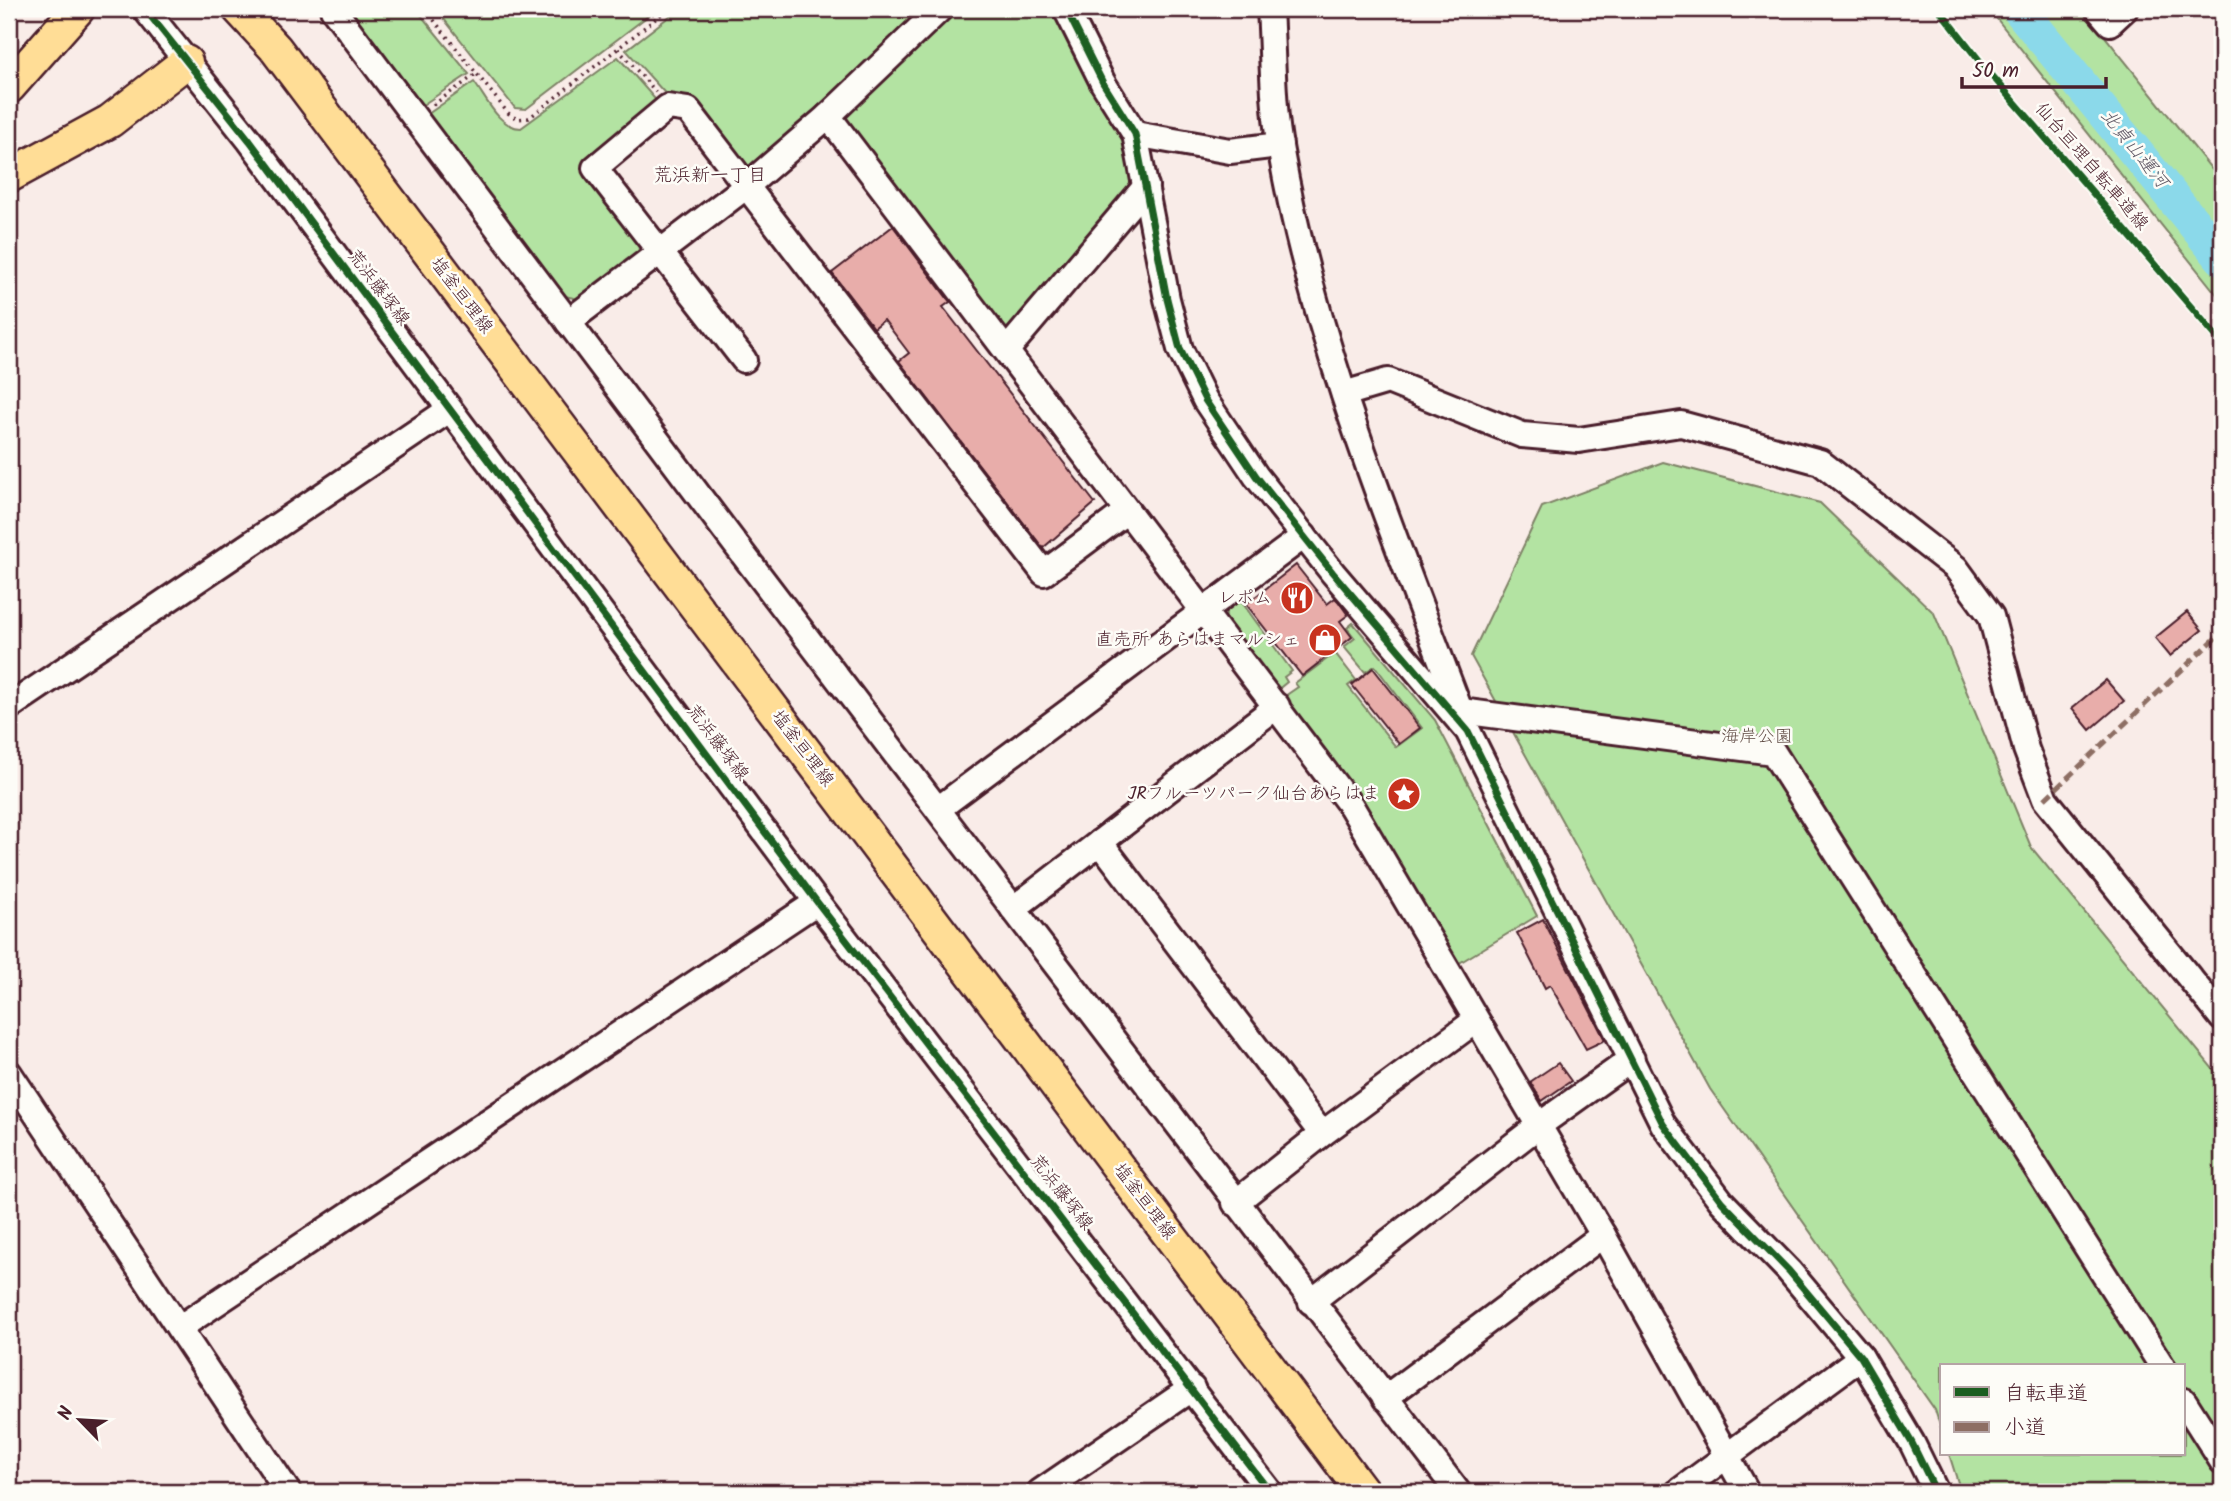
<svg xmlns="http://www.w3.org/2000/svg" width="2231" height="1501" font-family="Kalam,'Klee One',sans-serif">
  <rect width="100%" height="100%" fill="#f9ece8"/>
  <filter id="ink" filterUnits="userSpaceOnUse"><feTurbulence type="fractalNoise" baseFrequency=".0143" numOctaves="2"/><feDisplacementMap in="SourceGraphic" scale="14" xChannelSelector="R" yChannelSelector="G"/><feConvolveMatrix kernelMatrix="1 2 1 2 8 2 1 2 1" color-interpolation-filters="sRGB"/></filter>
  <g filter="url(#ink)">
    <g fill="#b3e3a2" stroke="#7e8166" stroke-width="2">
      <polygon points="348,9 416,9 469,74 421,106"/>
      <polygon points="436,9 657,9 526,109 515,108"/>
      <polygon points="679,9 931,9 754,167 740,166 671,100 626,50"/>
      <polygon points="953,9 1057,9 1122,128 1134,176 1112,213 1012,336 997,336 840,113"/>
      <polygon points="1989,9 2083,9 2222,182 2222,301"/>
      <path d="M618,57L662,107L584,167L640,240L638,254L578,299L565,296L428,114L474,82C486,98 499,128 521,128Z"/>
      <polygon points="1663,462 1820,503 1934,613 2031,847 2222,1080 2222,1492 1961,1492 1949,1454 2184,1454 2184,1366 1942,1366 1942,1432 1935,1410 1710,1089 1471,656 1542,507"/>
      <polygon points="1238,597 1292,671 1284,677 1287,682 1276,691 1227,626 1225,607"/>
      <polygon points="1353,623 1435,720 1537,916 1456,965 1282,698 1298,687 1295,683 1335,653 1356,680 1348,686 1396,747 1422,728 1375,666 1365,672 1344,647 1355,638 1347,628"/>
    </g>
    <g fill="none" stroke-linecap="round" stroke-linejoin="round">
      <polyline stroke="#8bd9ea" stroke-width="35" points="2019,9 2222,258"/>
    </g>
    <g fill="#e8adaa" stroke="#4a1f2b" stroke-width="2">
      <polygon points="893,226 950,302 943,307 1095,503 1043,548 899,361 909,353 884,320 874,328 832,273"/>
      <polygon points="1296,565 1327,604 1335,598 1338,601 1348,615 1340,621 1352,637 1302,676 1246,604"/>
      <polygon points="2187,612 2202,630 2170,656 2155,638"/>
      <polygon points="1373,668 1420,728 1399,744 1352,685"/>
      <polygon points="2106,680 2124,701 2090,730 2072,708"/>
      <polygon points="1543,919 1605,1040 1586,1049 1550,985 1545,988 1517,933"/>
      <polygon points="1558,1063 1571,1081 1542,1101 1530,1082"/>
    </g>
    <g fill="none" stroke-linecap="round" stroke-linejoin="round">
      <defs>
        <g id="minor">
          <polyline points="145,9 250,141 817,902 1270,1492"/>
          <polyline points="333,9 736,545 1458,1492"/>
          <polyline points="1066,9 1103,83 1135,134 1167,299 1180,349 1205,400 1256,476 1333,573 1468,731 1663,1124 1722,1202 1789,1271 1861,1357 1912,1443 1936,1492"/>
          <path d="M1270,9C1273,56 1272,106 1281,152C1315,346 1392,530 1461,713"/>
          <polyline points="2098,9 2110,23 2125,9"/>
          <polyline points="828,116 1351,806 1603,1235 1747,1492"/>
          <polyline points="1135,134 1230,151 1280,145"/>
          <polyline points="568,322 748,185 828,116 940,9"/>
          <polyline points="1007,350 1146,186"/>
          <polyline points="744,360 595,168 668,107 688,110 1044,573 1127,511"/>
          <polyline points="1344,394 1388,381 1522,435 1579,440 1681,424 1820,462 1956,568 1991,616 2026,749 2045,799 2222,1018"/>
          <polyline points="9,707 449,410"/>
          <polyline points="1461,711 1773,752 2162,1366"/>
          <polyline points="938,809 1304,536"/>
          <polyline points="1100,842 1322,1134"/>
          <polyline points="1013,909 1277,706"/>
          <polyline points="9,1073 288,1492"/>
          <polyline points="1235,1203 1322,1134 1475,1021"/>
          <polyline points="1311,1302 1538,1126 1632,1059"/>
          <polyline points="179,1328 817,902"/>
          <polyline points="1385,1398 1603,1235"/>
          <polyline points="2184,1401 2222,1461"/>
          <polyline points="1040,1492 1192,1388"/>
          <polyline points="1678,1492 1861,1357"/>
        </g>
        <g id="major">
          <polyline points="239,9 275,48 1363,1492"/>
          <polyline points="9,87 78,9"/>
          <polyline points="9,176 110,121 186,62"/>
        </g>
      </defs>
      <use href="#minor" stroke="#4a1f2b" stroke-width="30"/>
      <use href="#major" stroke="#4a1f2b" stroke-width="37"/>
      <g stroke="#4a1f2b" stroke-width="3.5" stroke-dasharray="2 5" stroke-linecap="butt">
        <polyline points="425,9 508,113 517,119 529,118 668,9"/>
        <polyline points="595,9 597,9"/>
        <polyline points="618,49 656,92"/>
        <polyline points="433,105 478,73"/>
      </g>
      <use href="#minor" stroke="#fdfcf7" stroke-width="24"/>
      <use href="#major" stroke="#ffdd96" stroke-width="32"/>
      <polyline stroke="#8d6e63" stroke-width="5" stroke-dasharray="10 5" stroke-linecap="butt" points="2045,799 2222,632"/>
      <defs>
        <g id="cycleway">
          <polyline points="145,9 250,141 817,902 1270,1492"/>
          <polyline points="1066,9 1103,83 1135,134 1167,299 1180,349 1205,400 1256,476 1333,573 1468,731 1663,1124 1722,1202 1789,1271 1861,1357 1912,1443 1936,1492"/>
          <polyline points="1939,9 1982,64 2222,343"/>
        </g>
      </defs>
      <use href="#cycleway" stroke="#fdfcf7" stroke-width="11"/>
      <use href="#cycleway" stroke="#1b5e20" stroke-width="7"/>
    </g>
  </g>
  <defs>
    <symbol id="restaurant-disc" viewBox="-11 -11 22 22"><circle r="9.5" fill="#c8321e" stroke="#fdfcf7"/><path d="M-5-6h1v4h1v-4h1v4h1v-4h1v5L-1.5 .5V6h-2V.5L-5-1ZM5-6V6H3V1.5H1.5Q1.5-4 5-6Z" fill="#fff"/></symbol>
    <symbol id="shop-disc" viewBox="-11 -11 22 22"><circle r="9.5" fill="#c8321e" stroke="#fdfcf7"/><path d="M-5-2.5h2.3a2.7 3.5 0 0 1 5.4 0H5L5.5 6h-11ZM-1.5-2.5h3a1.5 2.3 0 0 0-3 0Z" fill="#fff"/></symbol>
    <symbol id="sight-disc" viewBox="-11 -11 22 22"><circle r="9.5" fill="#c8321e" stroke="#fdfcf7"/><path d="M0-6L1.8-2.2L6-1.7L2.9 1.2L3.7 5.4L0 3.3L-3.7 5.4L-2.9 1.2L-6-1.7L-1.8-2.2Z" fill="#fff"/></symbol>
  </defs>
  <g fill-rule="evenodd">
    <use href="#restaurant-disc" x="1278" y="579" width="38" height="38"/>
    <use href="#shop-disc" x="1306" y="621" width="38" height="38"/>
    <use href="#sight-disc" x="1385" y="775" width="38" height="38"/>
  </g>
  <g text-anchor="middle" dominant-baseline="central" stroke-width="5" stroke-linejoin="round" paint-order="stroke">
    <g font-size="18" fill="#4a1f2b" stroke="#fdfcf7">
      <text transform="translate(2091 167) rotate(49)">仙台亘理自転車道線</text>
      <text transform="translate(378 288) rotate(53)">荒浜藤塚線</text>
      <text transform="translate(461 296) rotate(53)">塩釜亘理線</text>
      <text transform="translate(717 743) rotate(53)">荒浜藤塚線</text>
      <text transform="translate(802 749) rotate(53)">塩釜亘理線</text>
      <text transform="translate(1061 1193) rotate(52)">荒浜藤塚線</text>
      <text transform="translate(1144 1202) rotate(53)">塩釜亘理線</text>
    </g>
    <g font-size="18" fill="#4a1f2b" stroke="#fdfcf7" text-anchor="end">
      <text x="1272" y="598">レポム</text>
      <text x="1300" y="640">直売所 あらはまマルシェ</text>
      <text x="1380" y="794">JRフルーツパーク仙台あらはま</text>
    </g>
    <g font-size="18" fill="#645049" stroke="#fdfcf7">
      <text x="1757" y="737">海岸公園</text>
    </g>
    <g font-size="19" font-style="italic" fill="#5e5764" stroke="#fdfcf7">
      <text transform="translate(2134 149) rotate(51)">北貞山運河</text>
    </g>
    <g font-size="19" fill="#4a1f2b" stroke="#fdfcf7">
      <text x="710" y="176">荒浜新一丁目</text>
    </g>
  </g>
  <rect width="2231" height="1501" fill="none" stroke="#fdfcf7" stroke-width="35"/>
  <rect x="18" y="18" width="2196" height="1466" fill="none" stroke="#4a1f2b" stroke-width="2.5" filter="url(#ink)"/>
  <rect x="1940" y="1364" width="245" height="91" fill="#fdfcf7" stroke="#b5a4a5" stroke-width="2"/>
  <rect x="1954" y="1387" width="35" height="10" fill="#1b5e20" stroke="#b5a4a5" stroke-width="2"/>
  <text x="2004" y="1400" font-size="21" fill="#4a1f2b">自転車道</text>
  <rect x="1954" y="1422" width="35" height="10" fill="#8d6e63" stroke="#b5a4a5" stroke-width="2"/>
  <text x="2004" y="1434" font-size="21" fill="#4a1f2b">小道</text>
  <g transform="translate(80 1420) rotate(295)" stroke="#fdfcf7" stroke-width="5" paint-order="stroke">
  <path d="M0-5L12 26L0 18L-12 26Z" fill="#4a1f2b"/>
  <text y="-10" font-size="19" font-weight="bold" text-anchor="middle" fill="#4a1f2b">N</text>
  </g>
  <path d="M1962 77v10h144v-10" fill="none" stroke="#4a1f2b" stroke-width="3.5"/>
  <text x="1972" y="77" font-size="21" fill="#4a1f2b" stroke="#fdfcf7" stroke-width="5" paint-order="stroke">50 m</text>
</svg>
